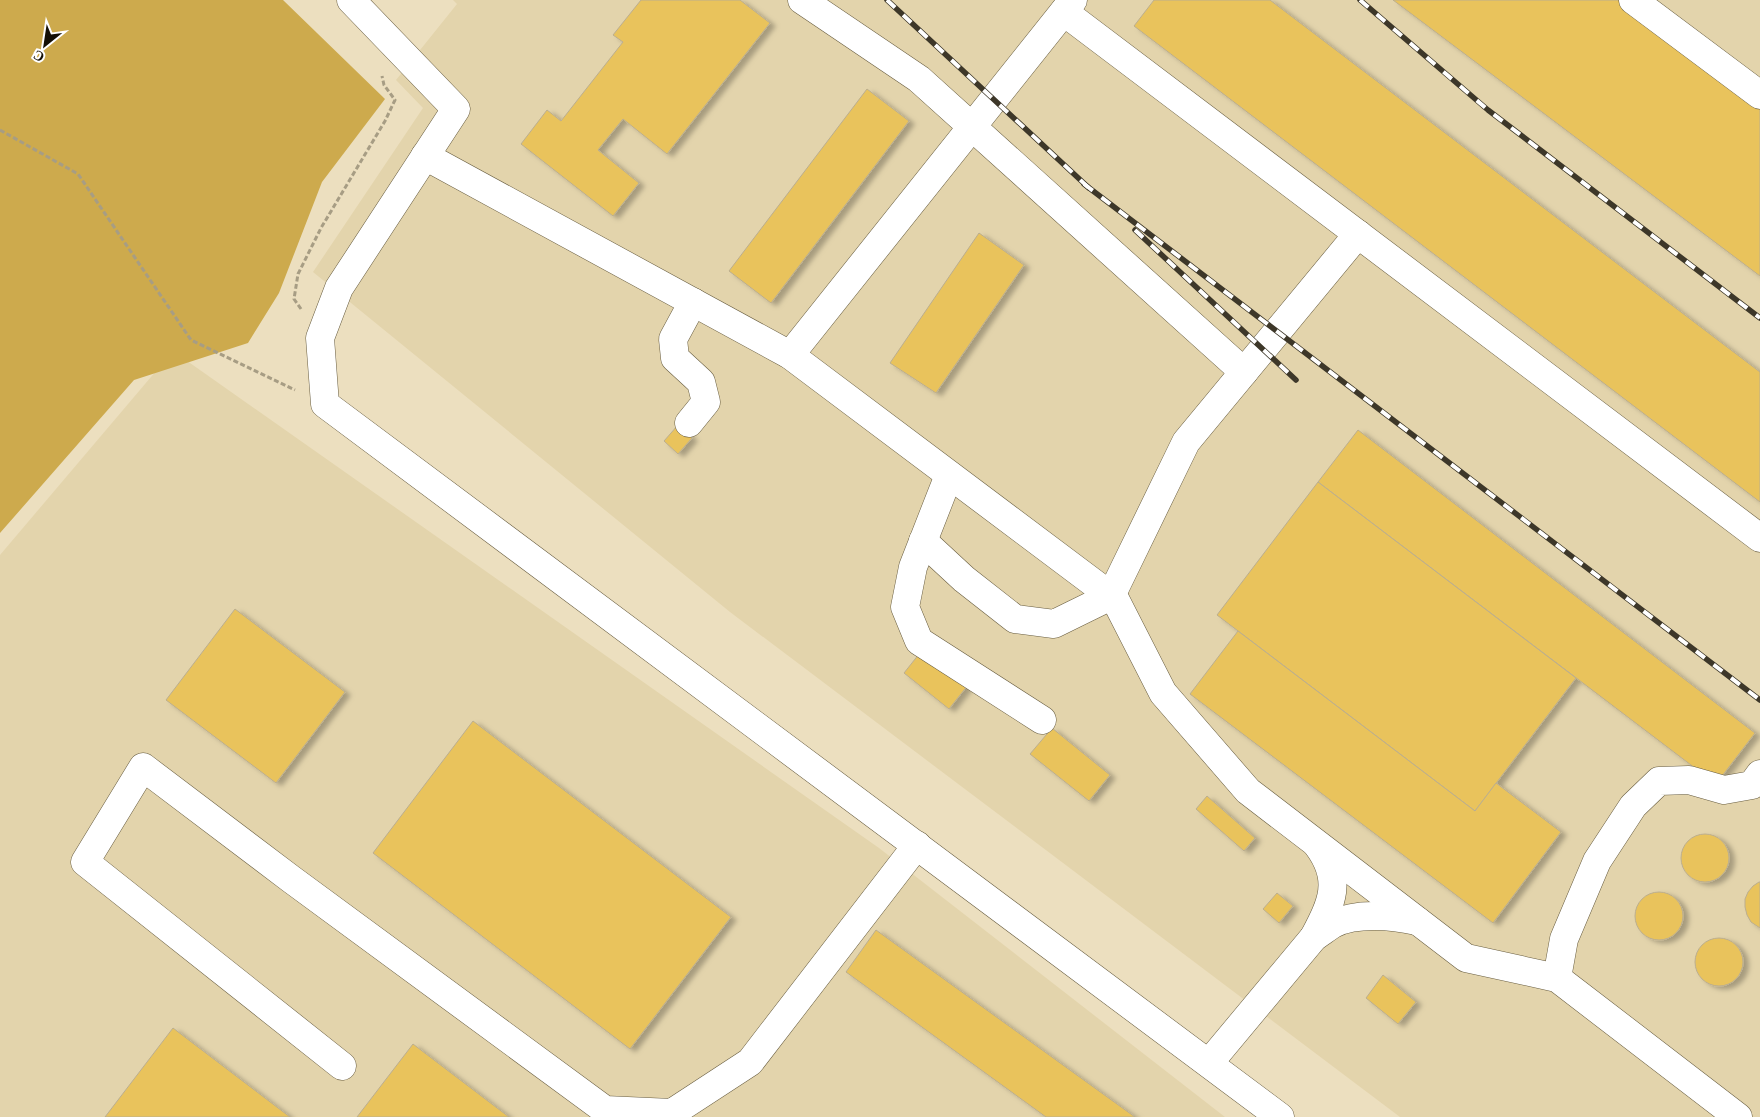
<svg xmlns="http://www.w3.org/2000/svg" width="1760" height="1117" font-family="'Crimson Pro',serif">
  <defs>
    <filter id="shadow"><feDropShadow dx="5.5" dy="3" stdDeviation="2.5" flood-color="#0004"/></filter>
  </defs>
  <rect width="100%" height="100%" fill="#ecdfbf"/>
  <g fill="#e3d4ac">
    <polygon points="453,0 1760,0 1760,1117 1400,1117 730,612 313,272 423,108 396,80 457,4"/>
    <polygon points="173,351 879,848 1225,1117 0,1117 0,555"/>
  </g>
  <polygon fill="#cdaa4d" points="0,0 283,0 385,99 322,182 279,293 248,343 134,380 0,533"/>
  <g fill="#e9c35b" stroke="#bbae90" filter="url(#shadow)">
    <polygon points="641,0 740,0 770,23 667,154 623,119 598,150 639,183 613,216 521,144 547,110 561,121 623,42 613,35"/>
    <polygon points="1154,0 1270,0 1760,372 1760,502 1134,26"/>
    <polygon points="1393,0 1625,0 1760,102 1760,276"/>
    <polygon points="867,89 909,121 771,303 729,271"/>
    <polygon points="979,233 1024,265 936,393 890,363"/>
    <polygon points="678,425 692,438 678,454 664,441"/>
    <polygon points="1358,430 1755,733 1716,784 1318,482"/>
    <polygon points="1318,482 1576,678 1475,811 1217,615"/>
    <polygon points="235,609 345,692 276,783 166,700"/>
    <polygon points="1238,631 1475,811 1496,783 1561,832 1493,923 1190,694"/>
    <polygon points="923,649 968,685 949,709 904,673"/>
    <polygon points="473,721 731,917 630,1049 373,853"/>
    <polygon points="1052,728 1110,775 1089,801 1030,754"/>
    <polygon points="1207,796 1255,838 1244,851 1196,809"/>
    <circle cx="1705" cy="858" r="24"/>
    <polygon points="1759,882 1760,882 1760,928 1751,922 1747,915 1745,907 1745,899 1748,892 1753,886"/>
    <circle cx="1659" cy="916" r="24"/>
    <polygon points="1277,893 1293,906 1279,923 1263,909"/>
    <polygon points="876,930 1135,1117 1046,1117 846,972"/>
    <circle cx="1719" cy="962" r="24"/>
    <polygon points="1383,975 1416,1002 1398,1024 1366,998"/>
    <polygon points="173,1028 290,1117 105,1117"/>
    <polygon points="413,1044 509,1117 357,1117"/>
  </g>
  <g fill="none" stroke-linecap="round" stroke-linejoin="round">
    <defs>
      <g id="minor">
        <polyline points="351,0 456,109 339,288 320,338 325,404 1280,1117"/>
        <polyline points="802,0 919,79 1244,372"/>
        <polyline points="1633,0 1760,95"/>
        <polyline points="1064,12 1760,538"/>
        <polyline points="425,156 790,355 1115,599 1163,693 1248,791 1466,958 1557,978 1738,1117"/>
        <polyline points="790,355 1073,0"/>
        <polyline points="689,423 706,402 701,382 675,358 673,339 693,302"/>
        <polyline points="949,475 913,567 905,607 919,641 1042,720"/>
        <polyline points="923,541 964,579 1015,619 1054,624 1111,596 1186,442 1358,234"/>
        <path d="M1314,937C1332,903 1343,880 1318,846"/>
        <polyline points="1557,978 1564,939 1597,861 1633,806 1659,781 1689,780 1724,790 1752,785 1760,774"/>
        <path d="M1209,1063L1314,937C1320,933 1327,928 1333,924C1357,912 1393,916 1417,921"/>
        <polyline points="342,1066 85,862 143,767 291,879 605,1110 672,1113 750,1062 917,845"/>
      </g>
    </defs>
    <use href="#minor" stroke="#685d40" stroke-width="29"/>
    <g stroke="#a79d84" stroke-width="3" stroke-dasharray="5 2.5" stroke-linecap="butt">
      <polyline points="0,130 78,174 191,340 295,390"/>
      <polyline points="301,309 294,299 298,274 321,228 385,121 395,100 384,85 382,76"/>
    </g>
    <use href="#minor" stroke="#fff" stroke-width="28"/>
    <defs>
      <g id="rail">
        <polyline points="887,0 1089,188"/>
        <polyline points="1360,0 1488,110 1760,318"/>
        <polyline points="1084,184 1760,700"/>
        <polyline points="1135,230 1296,380"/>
      </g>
    </defs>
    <use href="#rail" stroke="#3d3729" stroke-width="5.5"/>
    <use href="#rail" stroke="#fff" stroke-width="4" stroke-dasharray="11" stroke-linecap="butt"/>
  </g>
  <g transform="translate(45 45) rotate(210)" stroke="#ffffff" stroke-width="4" paint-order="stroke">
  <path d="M0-4L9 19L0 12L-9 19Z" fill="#140f05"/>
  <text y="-8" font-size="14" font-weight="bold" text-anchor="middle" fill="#140f05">С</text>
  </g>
</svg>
